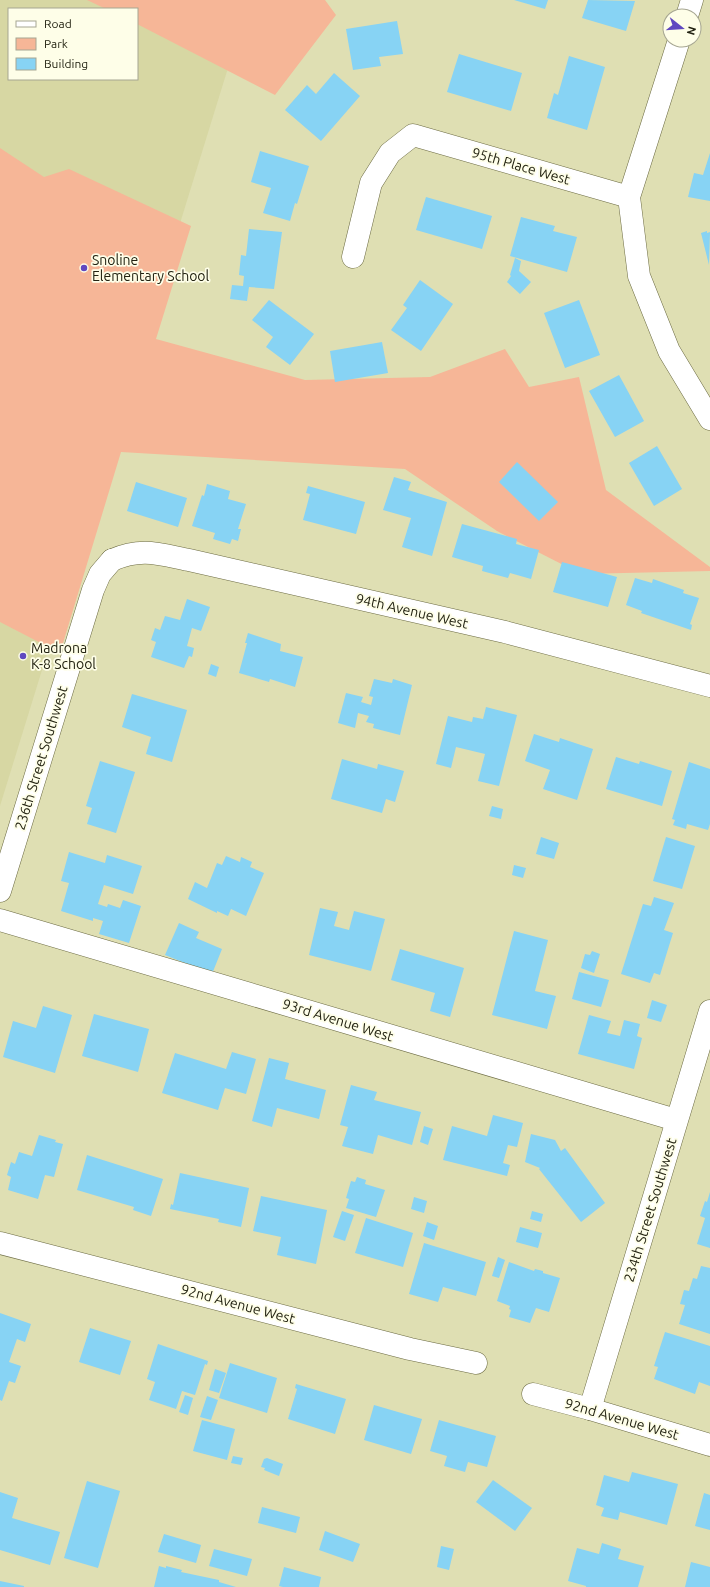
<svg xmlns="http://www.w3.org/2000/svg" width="710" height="1587" font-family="Ubuntu,sans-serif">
  <rect width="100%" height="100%" fill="#dfdfb3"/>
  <path fill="#d7d7a3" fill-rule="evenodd" d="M0,0H249L0,806ZM9,9H137V79H9Z"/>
  <g fill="#f6b697">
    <polygon points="87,0 325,0 336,15 275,95 137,24 137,9 106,9"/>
    <polygon points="0,148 44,177 69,169 191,226 156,339 305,380 430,377 505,349 529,387 579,377 606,490 710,567 710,571 581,574 497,531 405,469 121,452 60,653 0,622"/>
  </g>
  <g fill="#87d3f4">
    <polygon points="514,0 548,0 545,9"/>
    <polygon points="588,0 635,1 626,31 582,18"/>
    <polygon points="397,21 403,54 379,57 381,66 353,70 346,29"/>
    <polygon points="459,54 522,73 511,111 447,92"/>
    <polygon points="569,56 605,67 587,130 547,118 554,93 558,95"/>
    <polygon points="334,73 360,96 321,141 285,110 307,85 316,94"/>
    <polygon points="260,151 309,166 297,204 295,203 290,221 263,213 271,188 251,182"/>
    <polygon points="710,153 710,201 688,197 694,173 703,175"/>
    <polygon points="426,197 492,216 482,249 416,230"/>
    <polygon points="521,217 555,226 553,231 577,237 567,272 510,256"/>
    <polygon points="249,229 282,232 274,289 249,287 247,301 230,299 232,285 243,286 244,276 239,275 241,255 246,256"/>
    <polygon points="707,231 707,233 710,232 709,265 701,233"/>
    <polygon points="515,258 521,261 519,271 531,282 520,294 507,282 511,276 510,275"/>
    <polygon points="420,280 453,304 421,351 391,330 407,308 403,305"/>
    <polygon points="269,300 314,334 290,365 266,347 273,337 252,320"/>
    <polygon points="579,300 600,355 565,368 544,313"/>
    <polygon points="382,342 388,373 335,382 330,351"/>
    <polygon points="619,375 644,421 615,437 589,391"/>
    <polygon points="657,446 682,489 654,506 629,463"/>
    <polygon points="517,462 558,502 539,521 499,482"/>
    <polygon points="394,477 411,482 408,490 447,502 432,556 402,547 411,518 383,510"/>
    <polygon points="136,482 187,498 178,527 127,511"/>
    <polygon points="207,484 230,491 228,499 246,504 238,529 241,529 238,541 232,539 230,544 213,539 215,533 192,526 202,495 204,496"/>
    <polygon points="308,486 365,502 356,534 303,520 310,494 306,493"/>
    <polygon points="462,524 517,539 516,544 539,550 531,579 510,573 508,578 482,571 483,566 452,557"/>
    <polygon points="562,562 617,577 608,607 553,592"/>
    <polygon points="635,578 652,583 653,579 684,590 683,593 699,598 690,624 692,625 691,630 641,613 642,611 626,605"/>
    <polygon points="187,599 210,607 201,631 192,628 187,646 194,648 192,657 189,656 184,668 151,657 156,642 151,640 155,628 160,630 165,616 180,620"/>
    <polygon points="248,633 281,644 280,651 303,657 295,687 270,679 269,682 239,673 247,643 245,643"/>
    <polygon points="211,664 219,667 216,677 208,674"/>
    <polygon points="374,679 392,683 393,679 412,685 400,735 373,728 374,724 366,722 369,716 358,713 355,728 338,723 346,693 363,697 361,702 371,705 373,697 369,696"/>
    <polygon points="132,694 187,710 172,762 146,754 151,737 122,727"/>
    <polygon points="486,707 517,715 499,786 478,781 485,754 456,747 451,768 436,764 448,716 472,722 473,717 483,719"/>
    <polygon points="534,734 559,742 560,738 593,749 577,800 543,789 550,770 525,761"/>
    <polygon points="616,757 639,764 640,761 672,771 662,806 606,789"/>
    <polygon points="342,759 377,769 378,764 404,771 395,802 386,799 382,813 331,799"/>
    <polygon points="100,761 135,772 116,833 87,824 92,808 86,806"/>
    <polygon points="689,762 710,769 710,824 708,830 687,824 686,829 673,825 675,820 672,819"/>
    <polygon points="492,806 503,809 501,819 489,816"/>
    <polygon points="541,837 559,843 554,859 536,854"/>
    <polygon points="666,837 695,846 682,889 653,881"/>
    <polygon points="69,852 105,863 107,855 142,866 133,894 104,885 98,904 107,907 108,904 120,908 123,900 141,906 129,943 99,934 103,921 93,918 93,921 61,911 69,883 61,881"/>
    <polygon points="226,856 240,862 241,857 252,862 250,867 264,873 246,916 231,909 228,916 217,911 217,913 188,899 195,882 207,888 217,863 222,865"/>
    <polygon points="514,865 526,868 523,878 512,875"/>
    <polygon points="654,897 674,903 664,930 673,933 660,975 654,973 650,983 621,974 643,904 651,906"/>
    <polygon points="320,908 338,912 334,926 349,930 354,911 385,919 371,971 309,955"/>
    <polygon points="179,923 199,932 196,938 222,949 212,974 165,955"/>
    <polygon points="514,931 548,940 535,991 556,996 547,1029 492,1015"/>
    <polygon points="400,949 464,968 450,1017 430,1011 435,993 391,980"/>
    <polygon points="592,951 600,954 594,973 581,968 585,954 590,955"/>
    <polygon points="579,972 609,980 601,1007 572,999"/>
    <polygon points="652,1000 667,1005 661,1022 647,1018"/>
    <polygon points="43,1006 72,1015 55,1073 3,1057 13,1021 36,1028"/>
    <polygon points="94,1014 149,1029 138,1072 82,1056"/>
    <polygon points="589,1015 611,1021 607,1033 620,1036 624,1020 640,1024 637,1036 642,1038 634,1069 578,1054"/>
    <polygon points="232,1052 256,1059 246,1094 225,1088 218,1110 162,1093 175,1053 226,1069"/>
    <polygon points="269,1058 289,1063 285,1079 326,1090 319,1119 277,1108 272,1127 252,1121"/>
    <polygon points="351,1085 377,1092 374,1100 421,1112 412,1145 378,1135 373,1154 342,1146 348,1127 340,1125"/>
    <polygon points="493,1115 523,1123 517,1147 508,1145 503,1163 510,1165 507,1176 443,1160 452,1126 487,1136"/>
    <polygon points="424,1126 433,1129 428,1145 420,1142"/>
    <polygon points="531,1134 555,1140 561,1151 565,1148 605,1203 581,1222 539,1169 540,1168 525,1162"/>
    <polygon points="39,1135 56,1140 55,1142 63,1144 54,1177 45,1175 38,1199 8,1190 11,1177 7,1175 11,1162 15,1164 19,1152 32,1156"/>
    <polygon points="87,1155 163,1179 151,1216 133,1210 134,1207 77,1190"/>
    <polygon points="180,1173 249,1188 241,1227 218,1222 219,1219 170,1209 171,1204 173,1205"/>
    <polygon points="357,1177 366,1180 365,1184 385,1190 376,1217 346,1208 349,1199 346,1198 351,1181 355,1182"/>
    <polygon points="710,1192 710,1248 697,1244 705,1218 700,1216 705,1201 707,1202"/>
    <polygon points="261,1196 327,1210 316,1264 277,1255 281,1237 253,1231"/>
    <polygon points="414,1197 427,1201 424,1213 411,1209"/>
    <polygon points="342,1211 354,1215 345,1241 333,1237"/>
    <polygon points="532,1211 543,1214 541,1222 530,1219"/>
    <polygon points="366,1218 413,1233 403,1267 355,1253"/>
    <polygon points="427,1222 438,1226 434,1240 423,1236"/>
    <polygon points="520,1227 542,1233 538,1248 516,1242"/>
    <polygon points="424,1243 486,1262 476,1296 443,1287 438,1302 409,1294"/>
    <polygon points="498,1257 505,1260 499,1278 492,1276"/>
    <polygon points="509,1262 534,1271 535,1269 543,1271 543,1273 560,1278 549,1312 536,1308 530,1323 509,1317 511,1310 509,1309 510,1306 497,1301"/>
    <polygon points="701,1266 710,1268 710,1334 679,1324 685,1305 680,1304 684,1290 689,1291 693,1278 697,1279"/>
    <polygon points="0,1313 31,1324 25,1342 17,1339 9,1362 21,1366 15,1383 9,1381 2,1401 0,1400"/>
    <polygon points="90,1328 131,1341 120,1375 79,1362"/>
    <polygon points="665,1332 710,1346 710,1386 699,1382 695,1394 654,1379 658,1367 654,1366"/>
    <polygon points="158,1344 208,1361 207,1365 205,1364 195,1395 182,1391 176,1409 149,1400 155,1382 147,1379"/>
    <polygon points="230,1363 277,1378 267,1413 219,1398"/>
    <polygon points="215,1369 226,1373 219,1393 209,1390"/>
    <polygon points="296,1384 346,1399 335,1434 288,1419 297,1389 295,1388"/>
    <polygon points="185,1395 193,1398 188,1415 179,1412"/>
    <polygon points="207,1396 218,1400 211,1420 200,1417"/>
    <polygon points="374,1405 422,1419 411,1454 364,1440"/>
    <polygon points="202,1420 235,1429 227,1460 193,1451"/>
    <polygon points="439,1420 496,1436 487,1467 468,1462 465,1472 444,1466 447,1456 430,1451"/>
    <polygon points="233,1456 243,1458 241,1465 231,1463"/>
    <polygon points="267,1458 283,1464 279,1476 264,1470 265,1468 261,1467 264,1459"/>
    <polygon points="632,1472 678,1484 667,1525 620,1512 618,1520 601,1516 604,1508 596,1505 604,1475 629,1482"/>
    <polygon points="493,1480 532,1508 515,1531 476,1502"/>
    <polygon points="87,1481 120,1491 98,1568 64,1558"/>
    <polygon points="0,1492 18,1498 12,1518 60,1532 50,1565 0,1550"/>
    <polygon points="704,1493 710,1495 710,1530 695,1526"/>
    <polygon points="262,1507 300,1517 296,1533 258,1523"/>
    <polygon points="325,1531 360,1544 353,1562 319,1550"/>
    <polygon points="164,1534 201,1545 196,1563 158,1552"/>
    <polygon points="602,1543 621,1549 618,1559 644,1566 638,1587 586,1587 586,1586 568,1581 577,1548 599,1554"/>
    <polygon points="441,1546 454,1549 449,1570 437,1567"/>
    <polygon points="214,1549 252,1559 247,1576 209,1566"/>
    <polygon points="691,1562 710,1567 710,1587 685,1587"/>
    <polygon points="159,1566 166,1568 166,1566 182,1570 181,1572 219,1580 219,1582 236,1587 154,1587"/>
    <polygon points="284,1567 321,1577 319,1587 283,1587 279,1586"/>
    <polygon points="0,1581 24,1586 24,1587 0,1587"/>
  </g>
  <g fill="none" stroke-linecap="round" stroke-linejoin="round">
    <defs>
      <g id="street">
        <polyline points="687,16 692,0"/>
        <polyline points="679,40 629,197 639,276 669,351 710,419"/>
        <polyline points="353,257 371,183 390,153 413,135 629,197"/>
        <path d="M112,560C142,547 159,554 189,560L505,632L710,686"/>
        <polyline points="0,920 676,1120"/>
        <polyline points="0,1243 410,1349 476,1363"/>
        <polyline points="533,1394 590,1409 710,1445"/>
        <polyline points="590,1409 710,1011"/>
      </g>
      <polyline id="secondary" points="0,891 93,590 100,574 112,560"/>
    </defs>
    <use href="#street" stroke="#6c6b43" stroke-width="23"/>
    <use href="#secondary" stroke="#6c6b43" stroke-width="23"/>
    <use href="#street" stroke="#fff" stroke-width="22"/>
    <use href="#secondary" stroke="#fff" stroke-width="22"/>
  </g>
  <g fill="#6048c0" stroke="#fefee8" stroke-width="1.5">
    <circle cx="84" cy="268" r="4"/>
    <circle cx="23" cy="656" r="4"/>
  </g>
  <g text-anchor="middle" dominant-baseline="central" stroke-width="3.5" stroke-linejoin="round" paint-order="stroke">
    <g font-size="14" fill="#232312" stroke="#fefee8">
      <text transform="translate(521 166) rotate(16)">95th Place West</text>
      <text transform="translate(412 611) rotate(13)">94th Avenue West</text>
      <text transform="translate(41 758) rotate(-73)">236th Street Southwest</text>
      <text transform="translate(338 1020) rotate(17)">93rd Avenue West</text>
      <text transform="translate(650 1210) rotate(-73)">234th Street Southwest</text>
      <text transform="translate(238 1304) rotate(15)">92nd Avenue West</text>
      <text transform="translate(622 1419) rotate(16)">92nd Avenue West</text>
    </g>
    <g font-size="14" fill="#232312" stroke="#fefee8" text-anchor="start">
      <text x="92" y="260">Snoline<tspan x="92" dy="16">Elementary School</tspan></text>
      <text x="31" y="648">Madrona<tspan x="31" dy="16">K-8 School</tspan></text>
    </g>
  </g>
  <rect x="8" y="8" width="130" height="72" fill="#fefee8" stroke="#a6a692"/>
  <rect x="16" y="21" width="20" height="6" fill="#ffffff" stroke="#a6a692"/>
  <text x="44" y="28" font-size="12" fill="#232312">Road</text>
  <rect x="16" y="38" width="20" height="12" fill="#f6b697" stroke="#a6a692"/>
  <text x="44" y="48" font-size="12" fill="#232312">Park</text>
  <rect x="16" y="58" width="20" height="12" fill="#87d3f4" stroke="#a6a692"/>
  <text x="44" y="68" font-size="12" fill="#232312">Building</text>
  <g transform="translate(682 28) rotate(107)"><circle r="19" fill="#fefee8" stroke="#a6a692"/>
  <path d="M0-3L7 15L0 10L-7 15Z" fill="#6048c0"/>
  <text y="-6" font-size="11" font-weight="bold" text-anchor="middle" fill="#232312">N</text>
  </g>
</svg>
